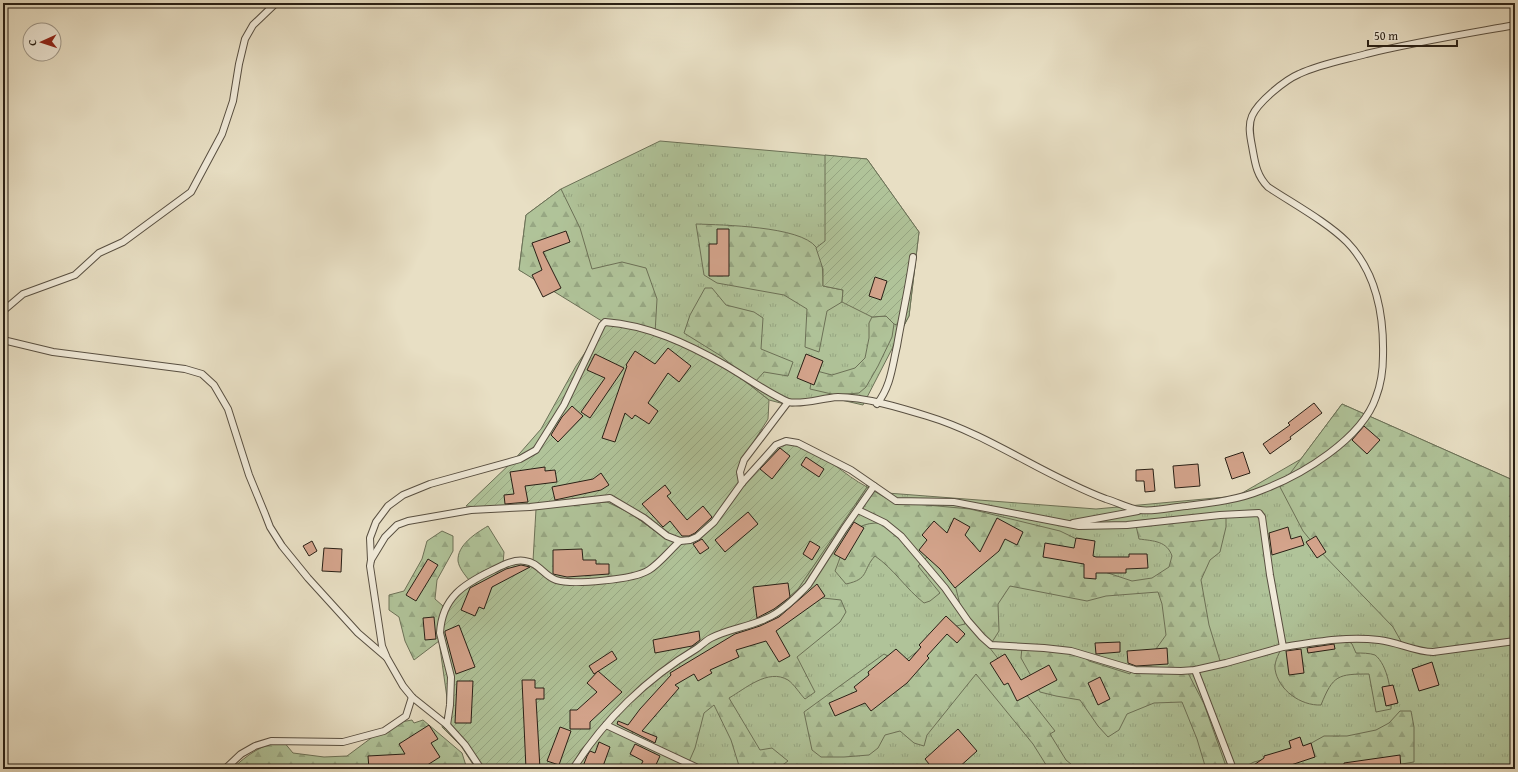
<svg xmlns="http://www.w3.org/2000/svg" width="1518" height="772" font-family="'Gentium Book Plus',serif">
  <defs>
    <pattern id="grass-tufts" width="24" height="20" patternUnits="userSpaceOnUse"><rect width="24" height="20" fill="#b0c399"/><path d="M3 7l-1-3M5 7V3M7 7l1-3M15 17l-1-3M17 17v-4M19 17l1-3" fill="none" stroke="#97a783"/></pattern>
    <pattern id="forest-firs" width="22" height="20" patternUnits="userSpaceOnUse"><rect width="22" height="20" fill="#b0c399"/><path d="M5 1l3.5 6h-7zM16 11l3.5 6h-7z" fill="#97a783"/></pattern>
    <pattern id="garden-furrows" width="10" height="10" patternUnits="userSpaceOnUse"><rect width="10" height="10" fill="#b0c399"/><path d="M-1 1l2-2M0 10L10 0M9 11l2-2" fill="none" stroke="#97a783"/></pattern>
  </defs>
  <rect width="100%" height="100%" fill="#e8dfc4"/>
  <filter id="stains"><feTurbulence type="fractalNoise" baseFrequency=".005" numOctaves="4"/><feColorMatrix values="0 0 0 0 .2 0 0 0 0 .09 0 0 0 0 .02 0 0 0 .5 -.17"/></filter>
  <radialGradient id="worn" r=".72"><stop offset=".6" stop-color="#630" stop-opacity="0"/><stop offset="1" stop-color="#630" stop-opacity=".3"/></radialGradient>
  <g fill="url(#grass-tufts)" stroke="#6c7157">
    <polygon points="660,141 867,159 919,232 909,316 863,405 837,399 792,406 769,400 724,365 639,329 519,270 526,215 561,189"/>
    <polygon points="1342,404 1515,481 1515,769 698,769 605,725 694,645 771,613 798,589 869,482 887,493 1096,509 1237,496 1301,459"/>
  </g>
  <g fill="url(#forest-firs)" stroke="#6c7157">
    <path d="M561,189L580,228L592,269L622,262L646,268L657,299L655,333L630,513L658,533L679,542L712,587L469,580C465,575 459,568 458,561C457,545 476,533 488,526L504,552L503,564L533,561L536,509L605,323L519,270L526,215Z"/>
    <path d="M696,224C722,225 800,226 816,247C823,257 823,274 823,286L843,290L842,302L827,311L819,352L805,347L807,309L784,295L717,283L704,275Z"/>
    <polygon points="705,288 712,288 726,305 754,312 763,318 761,349 793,362 788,376 764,372 754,383 721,356 684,333 690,315"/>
    <polygon points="886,316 894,324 892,337 878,366 866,387 859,393 836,395 810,389 813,370 832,375 855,368 865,358 869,338 869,323 872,317"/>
    <polygon points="1342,404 1515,481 1515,639 1430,651 1402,643 1393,627 1316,547 1303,531 1280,487"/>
    <path d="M867,487L886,498L916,504L970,509L1060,531L1089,545L1090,567L1132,581L1152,578L1169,567L1172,556C1167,541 1154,541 1139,539L1135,521L1226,512V527L1220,552L1210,560L1201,580L1209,625L1221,664L1187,671L1204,704L1227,769H1206L1197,739L1182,702L1154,703L1127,714L1119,730L1108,737L1098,726L1080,700L1056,696L1040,692L1021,658L1022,647L1081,655L1089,661L1130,674L1134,660L1151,656L1166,635L1162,604L1158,592L1106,596L1087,601L1010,586L998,604L999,631L989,647L1055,731L1050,734L1066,760L1077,769L1048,768L1033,744L976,674L927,735L924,746L914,743L900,731L885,735L878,748L869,755L844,757H821L812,750L804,712L884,654L902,663L948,628L965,624L955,585L937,547L918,566L940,593L930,601L924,603C906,589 894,569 875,556C862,570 870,579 846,584L835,571C846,544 847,522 881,523L856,504Z"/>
    <polygon points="442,531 453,536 453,551 437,580 435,599 443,606 439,641 414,660 405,641 399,617 389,610 389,595 404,591 422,559 427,541"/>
    <path d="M814,597L841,600L846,612L840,622L797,657L815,692L805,699C800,694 794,684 788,680C768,668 745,689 729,698L760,750L772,748L788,761L777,769H740L731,740L714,705L704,713L695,748L688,764L698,769H570L581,750L605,725L633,740L632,730L661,693Z"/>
    <path d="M1342,636L1352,644L1356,653C1361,653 1370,653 1375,655C1388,665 1392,694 1391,709L1376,712L1369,674C1338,674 1333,675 1321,705C1301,706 1278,690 1275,669C1274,661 1280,652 1283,645Z"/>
    <polygon points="1400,711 1411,711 1414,727 1414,762 1371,769 1240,769 1254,762 1297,751 1324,736 1347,736 1376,730 1389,723"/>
    <path d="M412,720L414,723L423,720L462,753L467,769H232C247,755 262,744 283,741L293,753L324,757L347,756L390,724Z"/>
  </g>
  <g fill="url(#garden-furrows)" stroke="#6c7157">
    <polygon points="825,155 867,159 919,232 909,316 903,327 894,324 886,316 872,317 842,302 843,290 823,286 823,269 816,248 825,241"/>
    <path d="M605,323L639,329L685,341L724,365L769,400L768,419L751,446L740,472V483L783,442C788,443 795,443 801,446C825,454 844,475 867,487L798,589L771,613L694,645L631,696L581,750L570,769H476L461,746L442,727L448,705L439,641L443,606L457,589L483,571L519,560L533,562L556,582L616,578L648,569L678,541L658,533L630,513L607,502L518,510L466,506L513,461L541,429L576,366Z"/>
  </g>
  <g fill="#d4a48c" stroke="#281f15">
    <polygon points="717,229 729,229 729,276 709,276 709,244 717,244"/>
    <polygon points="566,231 570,242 543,252 561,288 543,297 532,275 542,270 532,243"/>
    <polygon points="875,277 887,281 881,300 869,296"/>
    <polygon points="668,348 691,366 679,382 668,373 648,403 658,411 649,424 635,415 632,419 625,413 615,442 602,438 627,366 626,365 635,351 655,364"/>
    <polygon points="595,354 624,368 590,418 581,412 605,378 587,370"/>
    <polygon points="806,354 823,361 814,385 797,378"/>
    <polygon points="1314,403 1322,413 1290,437 1291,439 1270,454 1263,444 1290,425 1288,423"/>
    <polygon points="572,406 583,416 558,442 551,435 562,417"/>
    <polygon points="1364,426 1380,440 1367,454 1352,440"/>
    <polygon points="780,448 790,456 772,479 760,469"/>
    <polygon points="1243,452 1250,473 1232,479 1225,458"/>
    <polygon points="806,457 824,469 819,477 801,465"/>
    <polygon points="1198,464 1200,486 1175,488 1173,466"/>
    <polygon points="545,467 545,471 555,470 557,482 525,486 528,502 505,504 504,495 514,494 510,472"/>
    <polygon points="1153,469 1155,491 1145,492 1144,481 1136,481 1136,470"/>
    <polygon points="601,473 609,485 601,490 555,500 552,487 593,479"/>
    <polygon points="665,485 671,493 667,496 687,520 703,506 712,517 695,533 689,536 682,536 670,521 663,527 642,504"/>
    <polygon points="748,512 758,524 725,552 715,540"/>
    <polygon points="954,518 970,527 965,535 980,552 997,518 1023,532 1017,545 1005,539 999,551 955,588 940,569 919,550 927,540 922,535 934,521 947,533"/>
    <polygon points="854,522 864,528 845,560 834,554"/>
    <polygon points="1288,527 1291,539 1301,536 1304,545 1272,555 1269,533"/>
    <polygon points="1316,536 1326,552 1317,558 1306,542"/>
    <polygon points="1076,538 1095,541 1093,556 1096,557 1129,557 1129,554 1147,554 1148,568 1126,569 1126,573 1096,573 1096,579 1084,578 1084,564 1043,557 1045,543 1074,548"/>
    <polygon points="702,539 709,548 700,554 693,544"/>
    <polygon points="312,541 317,551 309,556 303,546"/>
    <polygon points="810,541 820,547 812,560 803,554"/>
    <polygon points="324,548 342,549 341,572 322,571"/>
    <polygon points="582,549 583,560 596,560 596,564 609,564 609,574 567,577 553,574 553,550"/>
    <polygon points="428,559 438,565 416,601 406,595"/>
    <polygon points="521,565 530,567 492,587 484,609 479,607 475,616 461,610 470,588 506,569"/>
    <polygon points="788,583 790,597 774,609 757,618 753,587"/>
    <polygon points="817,584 825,596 776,631 790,656 779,662 766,641 736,650 739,657 710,670 712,673 698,681 694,674 675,685 679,688 642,731 657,737 655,743 617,724 618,721 628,725 640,709 671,675 670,673 735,634 760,626 779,617"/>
    <polygon points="946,616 965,634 957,643 947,634 927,656 929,658 907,683 871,711 865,703 835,716 829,703 857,691 854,687 869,675 868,672 896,649 909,661 921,647 919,645"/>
    <polygon points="434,617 436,639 425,640 423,618"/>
    <polygon points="459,625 475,667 456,674 445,633 445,631"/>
    <polygon points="699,631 700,640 692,646 655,653 653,640"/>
    <polygon points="1120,642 1120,652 1096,654 1095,643"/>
    <polygon points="1334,644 1335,649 1308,653 1307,648"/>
    <polygon points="1167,648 1168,664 1136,666 1128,663 1127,651"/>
    <polygon points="1301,649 1304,673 1289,675 1286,651"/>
    <polygon points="612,651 617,659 594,674 589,666"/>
    <polygon points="1005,654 1021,680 1049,665 1057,680 1017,701 1008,683 1004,685 990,663"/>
    <polygon points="1432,662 1439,685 1419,691 1412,669"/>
    <polygon points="598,671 622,692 590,722 590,729 570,729 570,710 577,710 597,692 587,683"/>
    <polygon points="1100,677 1110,699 1098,705 1088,683"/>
    <polygon points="522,680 535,680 535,688 544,688 544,699 536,699 540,769 526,769"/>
    <polygon points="457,681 473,681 471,723 455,723"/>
    <polygon points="1393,685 1398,703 1386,706 1382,687"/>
    <polygon points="429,725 438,739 431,743 440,757 421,769 369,769 368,756 405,754 399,744"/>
    <polygon points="560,727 571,731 559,765 547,761"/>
    <polygon points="958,729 977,751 957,769 933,769 925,759"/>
    <polygon points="1300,737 1303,746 1311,743 1315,757 1279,769 1248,769 1264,758 1264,756 1291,748 1289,741"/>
    <polygon points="599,742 610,747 602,769 582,769 587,756 590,751 595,753"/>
    <polygon points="635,744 660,756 654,769 639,769 643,761 630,754"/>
    <polygon points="1400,755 1401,769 1344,769 1344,763"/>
  </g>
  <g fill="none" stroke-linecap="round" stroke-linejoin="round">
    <defs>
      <g id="lane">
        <polyline points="3,311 23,294 75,275 99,253 123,242 191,192 222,134 233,101 239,64 245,39 253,25 276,3"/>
        <polyline points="3,340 53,352 185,369 202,374 214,385 228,409 249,475 265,514 270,527 282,546 308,578 358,633 386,657"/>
        <path d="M877,404C891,386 892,367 897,346C902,316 909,287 913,257"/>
        <polyline points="742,483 740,472 744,460 788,402"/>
        <polyline points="858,510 885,523 901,536 945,588 968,621 982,637 991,645 1044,648 1071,651 1135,670 1181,671 1195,670 1226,663 1283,647"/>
        <polyline points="1073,523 1138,511"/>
        <path d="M371,560L370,538L376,522L388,506L403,495L430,484L520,459L536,450L564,405L602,325L605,322C648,325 688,344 725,365C746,377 766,392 788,402C804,405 821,398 838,397C865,397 901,408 927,416C990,435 1044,476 1106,499C1117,502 1129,509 1140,510C1155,512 1172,507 1186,506C1211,503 1238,500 1262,490C1302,475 1362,439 1376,397C1381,384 1383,370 1383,356C1384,316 1376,272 1347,242C1327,222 1292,203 1268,187C1256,175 1255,162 1252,146C1250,136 1248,125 1252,116C1258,102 1285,80 1299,74C1320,64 1344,60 1366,54C1415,42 1465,34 1515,25"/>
        <polyline points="1195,670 1233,769"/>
        <path d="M447,725L450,705L451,677L440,633C442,597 464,584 493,570C503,565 514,559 525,561C538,562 544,576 556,580C572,585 634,580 649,570C660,563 670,550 680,541"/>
        <polyline points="606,725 700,769"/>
        <polyline points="225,769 241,754 255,746 271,741 343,742 384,731 406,716 412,697"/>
        <path d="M481,769L465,745L447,725L412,697L403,686L387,658L382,646L370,566L371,560L385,537L397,525L408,521L471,510L530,507L610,498L644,518L667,536L680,541L690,540L697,537L714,522L742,483L776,445L786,441L798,443L851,470L896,501L954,502L1079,526L1127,525L1220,515L1259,513L1262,517L1270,575L1283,647C1315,642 1346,636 1379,640C1398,642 1415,652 1433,652L1515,641"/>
        <path d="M573,769C604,720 647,678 696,649C701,646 705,641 711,638C728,629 748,627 765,619C781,613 796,597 808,585L844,529L874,486"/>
      </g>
    </defs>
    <use href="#lane" stroke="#584f41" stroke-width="8"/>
    <use href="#lane" stroke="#f0ead9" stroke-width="6"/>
  </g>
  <rect width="1518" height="772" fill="none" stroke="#e8dfc4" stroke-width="16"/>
  <rect x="4" y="4" width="1510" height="764" fill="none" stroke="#281f15" stroke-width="2"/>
  <rect x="8" y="8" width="1502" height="756" fill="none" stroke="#281f15"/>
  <g transform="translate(42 42) rotate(267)"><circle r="19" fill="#f0ead9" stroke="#a0998b"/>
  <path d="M0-3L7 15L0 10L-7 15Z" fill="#8f2418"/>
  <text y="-6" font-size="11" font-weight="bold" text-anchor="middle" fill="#281f15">С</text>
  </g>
  <path d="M1368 40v6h89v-6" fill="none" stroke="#281f15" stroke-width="2"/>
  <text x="1374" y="40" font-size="12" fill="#281f15" stroke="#f0ead9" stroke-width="3" paint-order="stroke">50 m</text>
  <rect width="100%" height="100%" filter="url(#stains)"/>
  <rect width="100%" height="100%" fill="url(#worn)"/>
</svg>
